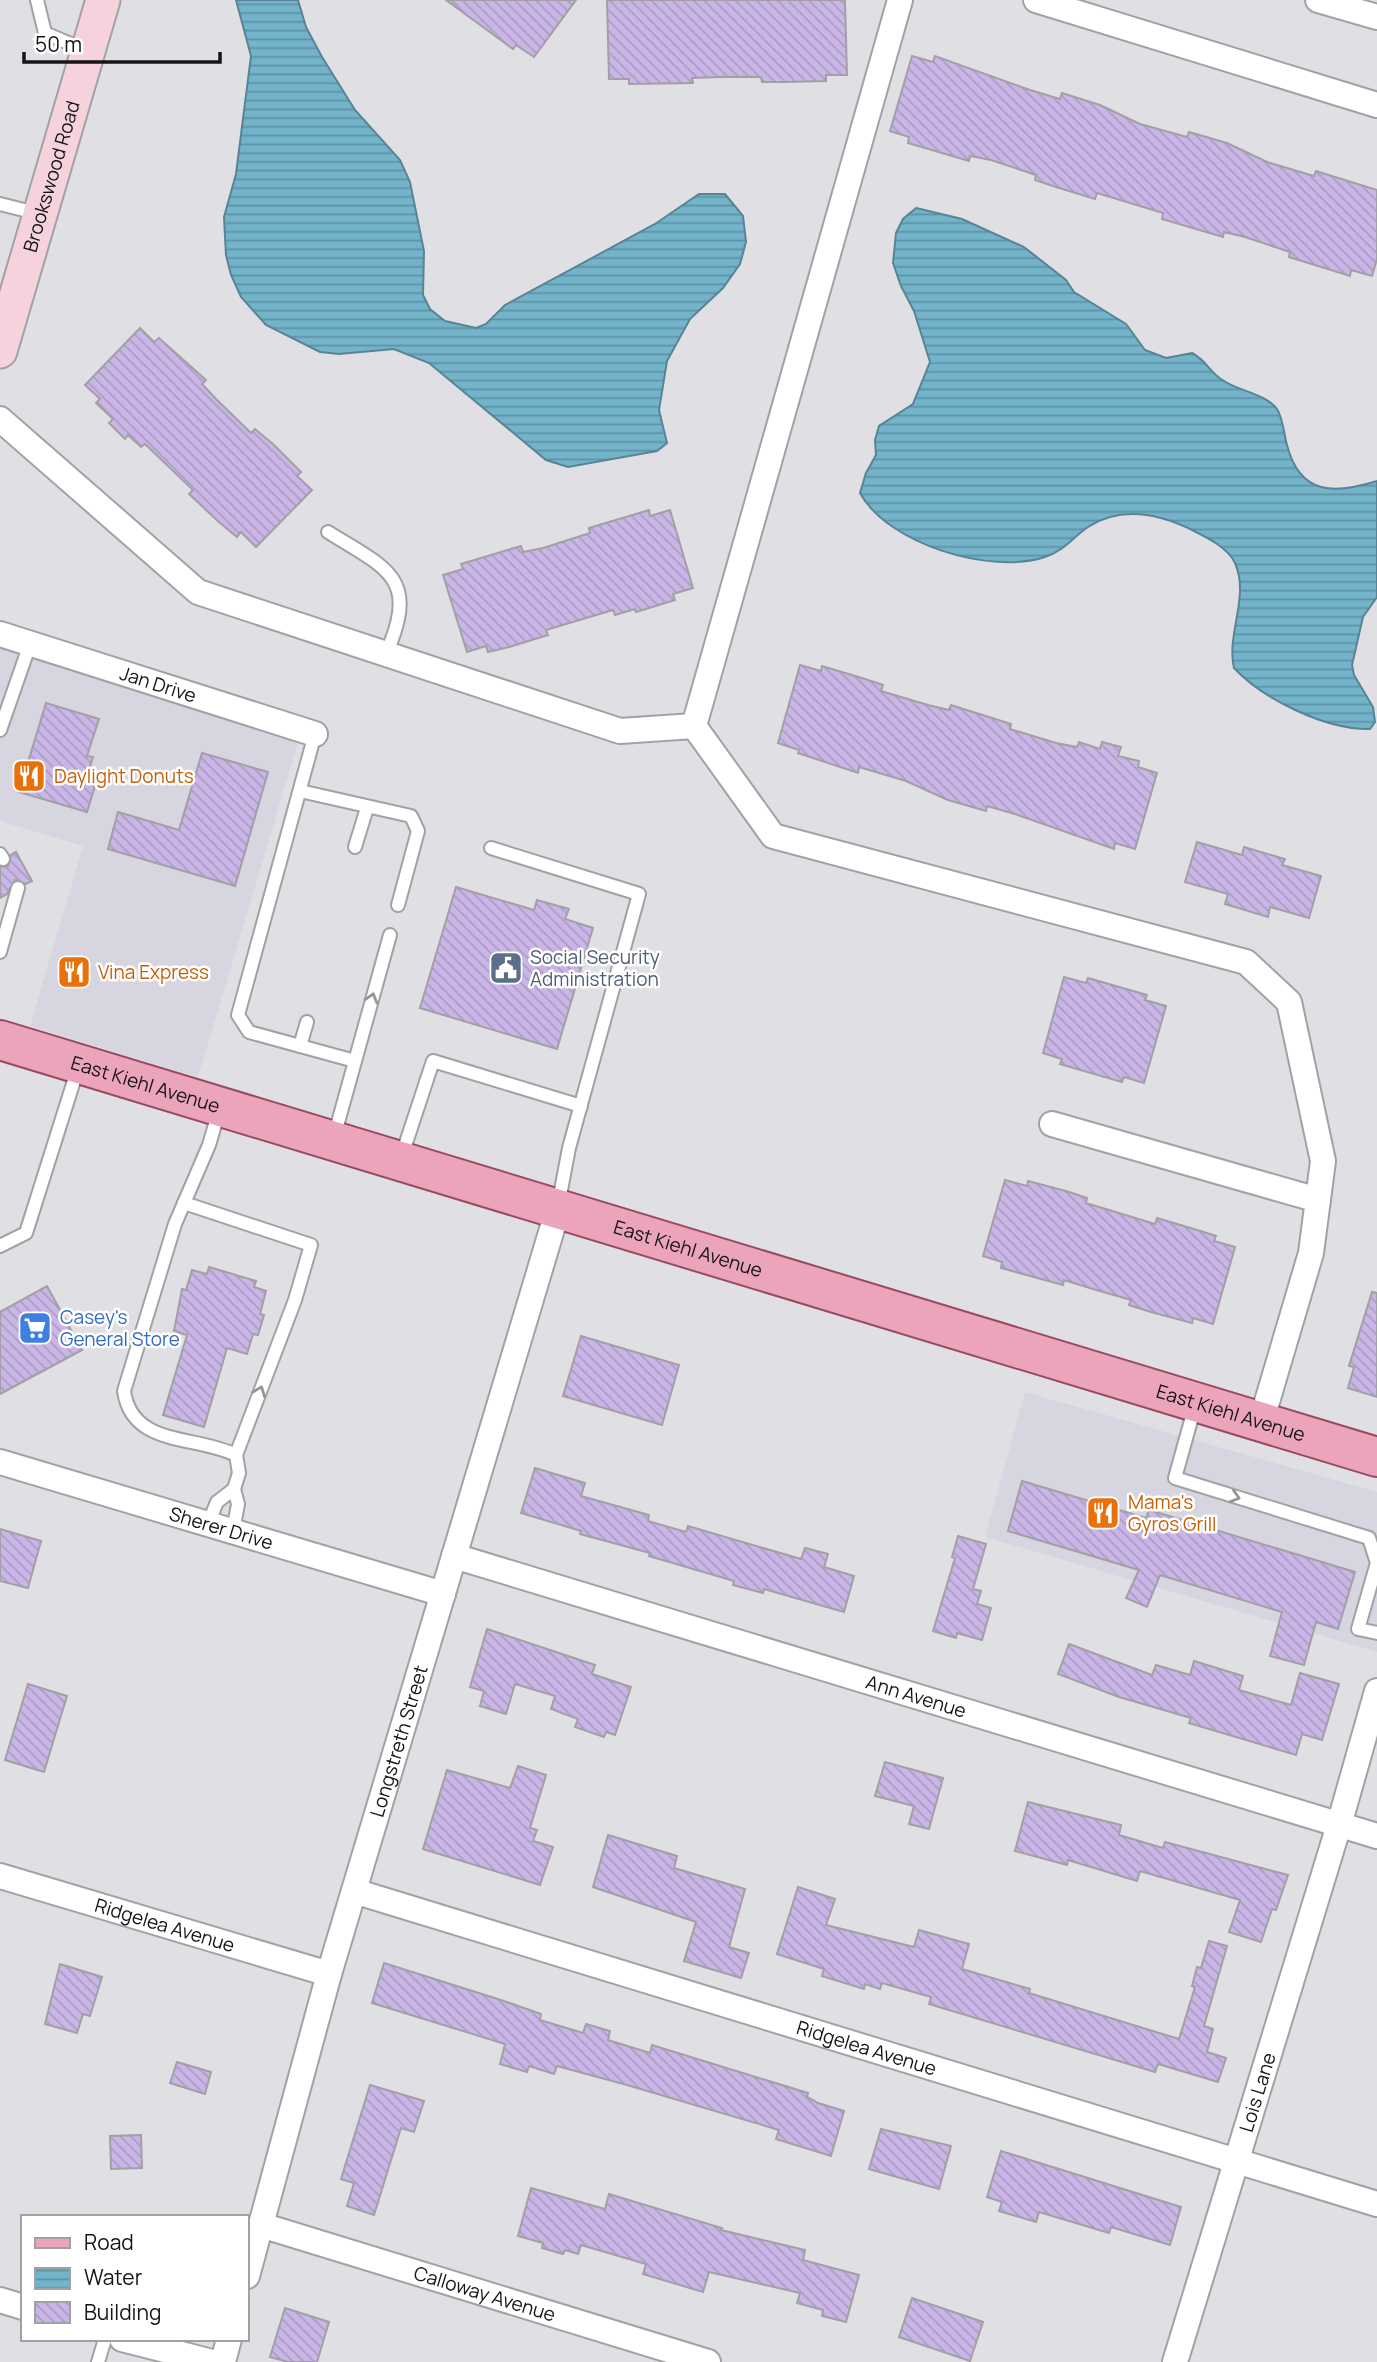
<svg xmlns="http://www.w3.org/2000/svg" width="1377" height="2362" font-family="Manrope,sans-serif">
  <defs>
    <pattern id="water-rules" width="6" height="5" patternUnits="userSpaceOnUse" patternTransform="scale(1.75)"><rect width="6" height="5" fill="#74b4cb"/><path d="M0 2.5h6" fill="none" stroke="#5e91a4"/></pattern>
    <pattern id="building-back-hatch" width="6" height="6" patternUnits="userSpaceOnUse" patternTransform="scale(1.75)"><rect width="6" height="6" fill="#cab5e7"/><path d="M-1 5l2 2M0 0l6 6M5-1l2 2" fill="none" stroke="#ad9bc5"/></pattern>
  </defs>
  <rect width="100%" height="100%" fill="#e0e0e4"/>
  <g fill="#d6d5e0">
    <polygon points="0,628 305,719 198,1077 30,1026 83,846 0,821"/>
    <polygon points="1025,1392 1377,1492 1377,1652 985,1537"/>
  </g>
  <g fill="url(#water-rules)" stroke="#588495" stroke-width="2">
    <polygon points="236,0 298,0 306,27 322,57 355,110 400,160 410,182 424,251 423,295 430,309 445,321 476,328 486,324 505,305 655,224 699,194 725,194 743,216 746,242 740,264 723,288 690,319 667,361 659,410 667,443 657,451 568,467 546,460 429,363 394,349 339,354 320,352 266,325 241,297 231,275 226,255 224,217 236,174 251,56"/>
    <path d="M916,208L962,219L1024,247L1066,280L1074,292L1126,324L1145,350L1166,358L1192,353C1206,360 1211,374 1224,381C1239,391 1266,394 1277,409C1283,418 1284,435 1287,445C1300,496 1335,494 1377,481V597L1363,617L1352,665L1354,675L1373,707L1375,722L1370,729C1326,730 1263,699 1234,668C1226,634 1250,597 1235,563C1228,548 1208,538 1194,531C1160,514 1122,505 1088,527C1072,538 1064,551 1045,557C990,575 888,544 860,493L866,473L876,455L875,440L879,426L913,404L930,362L914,311L901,286L893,263L896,233L903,219Z"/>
  </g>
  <g fill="url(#building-back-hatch)" stroke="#a1a0a4" stroke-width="2">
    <polygon points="446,0 576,0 534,57 516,45 513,49"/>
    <polygon points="607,0 845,0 847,75 826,75 826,81 785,82 762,82 761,77 720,77 692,78 693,83 629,84 629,79 609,79"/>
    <polygon points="912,56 933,62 935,56 1030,90 1060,99 1062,93 1100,105 1140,124 1187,137 1189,132 1227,143 1267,162 1314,176 1316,171 1377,190 1377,259 1372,276 1351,270 1350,276 1289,257 1290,252 1245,237 1224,232 1223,237 1162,219 1163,213 1097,193 1095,199 1056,187 1035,180 1036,175 991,160 970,156 969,161 908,143 909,137 890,131"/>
    <polygon points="140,328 154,342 159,338 206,380 202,384 216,399 251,433 255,429 273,444 301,472 297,476 312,490 256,547 241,532 237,537 220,523 189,494 193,490 145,444 141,447 128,435 125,439 109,423 113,419 96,403 100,399 85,385"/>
    <polygon points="649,510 650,516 670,510 693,588 673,594 675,600 636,612 635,609 615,615 613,610 546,630 548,635 509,647 488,652 486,646 467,652 443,575 463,569 461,564 521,546 523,552 543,548 590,533 589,528"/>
    <polygon points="800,665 821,671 822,666 862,678 883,685 881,691 928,705 949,710 951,705 1011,724 1010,729 1056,743 1077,747 1079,742 1100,749 1102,742 1121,747 1118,756 1139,761 1138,767 1157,773 1135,849 1115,843 1114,849 1015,814 987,806 986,811 948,800 906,781 859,767 858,773 798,753 799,750 778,743"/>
    <polygon points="46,703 99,719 87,756 93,757 88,773 98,776 87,812 19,792"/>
    <polygon points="202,753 268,772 235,886 108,849 118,812 179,830"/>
    <polygon points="1197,842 1242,855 1244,847 1285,859 1282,865 1321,876 1309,918 1270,907 1268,917 1225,904 1228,894 1185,882"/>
    <polygon points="16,852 32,881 26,884 15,880 7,894 0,898 0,867 8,866 11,855"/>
    <polygon points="456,887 534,910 537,900 569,909 565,919 593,928 557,1049 420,1008"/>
    <polygon points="1064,977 1086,983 1088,978 1147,995 1145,1000 1166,1006 1144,1083 1124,1077 1122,1082 1060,1064 1062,1059 1043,1053"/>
    <polygon points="1005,1180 1027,1186 1028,1181 1066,1191 1087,1198 1086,1203 1155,1224 1157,1218 1194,1229 1216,1236 1214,1241 1235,1247 1213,1324 1193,1318 1192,1323 1151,1312 1129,1305 1131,1300 1093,1289 1064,1280 1063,1285 1001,1268 1002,1262 983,1256"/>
    <polygon points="209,1267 256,1281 254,1287 266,1291 260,1314 264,1315 258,1335 253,1334 247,1354 227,1348 204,1427 163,1415 187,1335 174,1331 182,1289 186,1290 192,1270 207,1274"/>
    <polygon points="47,1286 82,1350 0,1394 0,1312"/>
    <polygon points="1372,1292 1377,1293 1377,1397 1348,1388 1354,1367 1349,1366"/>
    <polygon points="581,1336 679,1365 662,1425 563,1396"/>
    <polygon points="535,1468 585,1483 581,1496 649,1515 648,1521 686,1532 688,1526 801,1559 805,1548 828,1554 824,1567 854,1576 844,1612 764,1589 763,1593 733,1585 734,1581 649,1556 650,1553 580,1534 581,1531 521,1513"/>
    <polygon points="1022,1481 1146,1518 1149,1510 1355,1572 1338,1629 1316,1622 1304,1665 1270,1656 1282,1612 1160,1575 1147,1607 1126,1598 1139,1570 1008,1531"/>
    <polygon points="0,1529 41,1541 28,1588 0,1581"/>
    <polygon points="958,1536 986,1544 973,1589 981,1591 977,1604 991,1608 982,1640 957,1633 956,1638 933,1631 955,1558 952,1557"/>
    <polygon points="487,1629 595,1665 592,1674 631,1687 615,1735 606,1732 604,1737 575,1727 578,1719 551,1709 555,1696 515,1684 506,1714 480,1706 484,1691 470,1687"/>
    <polygon points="1069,1644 1152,1675 1156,1665 1190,1675 1194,1661 1243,1676 1239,1690 1291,1705 1300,1673 1339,1684 1322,1740 1302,1734 1296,1755 1189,1723 1191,1718 1119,1697 1058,1674"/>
    <polygon points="28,1684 67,1696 44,1772 5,1760"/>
    <polygon points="885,1762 943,1778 929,1829 909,1824 914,1806 875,1796"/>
    <polygon points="518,1766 546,1775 530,1828 537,1830 533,1841 553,1847 540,1885 423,1849 447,1770 510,1788"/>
    <polygon points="1028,1802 1121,1825 1119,1835 1163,1848 1165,1842 1288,1875 1276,1910 1272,1909 1261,1942 1229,1932 1240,1900 1140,1871 1137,1881 1068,1860 1067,1865 1015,1851"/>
    <polygon points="608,1835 677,1856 674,1868 745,1889 729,1947 749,1953 741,1978 684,1961 696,1922 593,1887"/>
    <polygon points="798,1887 835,1899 826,1925 914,1947 919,1930 969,1944 962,1969 1030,1989 1029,1993 1179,2039 1195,1987 1192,1986 1197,1967 1201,1968 1209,1941 1227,1946 1204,2026 1213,2029 1207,2052 1226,2058 1218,2082 1158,2064 1155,2072 929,2004 931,1997 882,1983 880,1989 865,1984 864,1989 822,1976 824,1969 777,1954"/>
    <polygon points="384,1963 504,2001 541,2014 540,2020 583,2033 586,2024 610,2031 608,2040 650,2053 652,2045 808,2093 807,2097 818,2103 844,2111 831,2156 776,2139 779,2130 627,2085 557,2066 554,2074 529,2066 527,2072 500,2064 505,2044 372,2003"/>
    <polygon points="60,1964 102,1977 90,2016 83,2014 77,2033 45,2024"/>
    <polygon points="177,2062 211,2072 205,2094 170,2083"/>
    <polygon points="370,2085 424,2101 414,2132 401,2128 374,2215 347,2206 354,2183 341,2179"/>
    <polygon points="881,2129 951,2146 939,2189 869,2169"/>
    <polygon points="141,2135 142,2168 111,2169 110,2136"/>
    <polygon points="1001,2151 1181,2207 1170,2245 1111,2227 1109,2233 1039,2212 1036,2222 999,2211 1002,2202 987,2197"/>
    <polygon points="531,2188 605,2209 609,2194 722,2228 721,2230 805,2250 803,2260 859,2275 846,2322 822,2316 823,2310 797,2303 800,2293 709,2272 703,2292 643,2274 646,2264 581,2245 578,2254 565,2250 563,2254 542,2248 543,2243 518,2236"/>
    <polygon points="912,2298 983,2322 970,2361 899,2337"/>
    <polygon points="285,2308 329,2322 317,2362 288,2362 270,2357"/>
  </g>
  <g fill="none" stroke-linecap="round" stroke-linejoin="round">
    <defs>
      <g id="lane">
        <polyline points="37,0 45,33 87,51"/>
        <polyline points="0,204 40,214"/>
        <path d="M328,532C387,569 420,577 386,654"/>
        <polyline points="0,730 30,644"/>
        <polyline points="315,734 238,1015 249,1032 355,1061"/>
        <polyline points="300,791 411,816 418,831 398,905"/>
        <polyline points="355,847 367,808"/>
        <polyline points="491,848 639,894 569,1148 558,1206"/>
        <polyline points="0,854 3,859"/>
        <polyline points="0,952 18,888"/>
        <polyline points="300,1046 307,1022"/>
        <path d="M219,1111L209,1145L175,1224L124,1391C132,1447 195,1435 236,1455L239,1473L234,1489"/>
        <polyline points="334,1137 390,935"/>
        <polyline points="401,1158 433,1061 581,1106"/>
        <polyline points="184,1203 311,1245 295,1300 236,1455"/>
        <polyline points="0,1246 26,1233 78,1068"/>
        <polyline points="1195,1406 1175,1478 1369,1538 1377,1563"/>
        <polyline points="208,1524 217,1502 234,1489 238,1504 233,1531"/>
        <polyline points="1377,1563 1358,1629 1377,1633"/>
        <polyline points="98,2362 105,2339"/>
      </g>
      <g id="street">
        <polyline points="1036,0 1377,105"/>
        <polyline points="1318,0 1377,17"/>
        <polyline points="0,419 198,592 620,731 694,726 773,836 1246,962 1289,1002 1323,1161 1311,1253 1261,1422"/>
        <path id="s1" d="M0,634L315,734"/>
        <polyline points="694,726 900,0"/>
        <polyline points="1052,1124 1318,1200"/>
        <path id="s2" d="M0,1462L443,1594"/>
        <path id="s3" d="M454,1556L1377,1836"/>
        <path id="s4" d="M0,1876L329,1974"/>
        <path id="s5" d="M354,1891L1377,2204"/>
        <path id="s6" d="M261,2225L708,2362"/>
        <path id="s7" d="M247,2276L329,1974L558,1209"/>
        <polyline points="0,2300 23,2307"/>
        <polyline points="122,2339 212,2362"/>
        <polyline points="223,2362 229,2339"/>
        <path id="s8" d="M1175,2362L1339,1825L1377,1691"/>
      </g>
      <g id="secondary">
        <path id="s9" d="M0,351L103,0"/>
      </g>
      <g id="primary">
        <path id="s10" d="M0,1040L1377,1457"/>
      </g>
    </defs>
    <use href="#lane" stroke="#a2a1a5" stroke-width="16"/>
    <use href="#street" stroke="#a2a1a5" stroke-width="28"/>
    <use href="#secondary" stroke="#a2a1a5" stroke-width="37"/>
    <use href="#primary" stroke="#974b63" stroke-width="42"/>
    <use href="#lane" stroke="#fff" stroke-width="12"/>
    <use href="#street" stroke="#fff" stroke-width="24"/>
    <use href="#secondary" stroke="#f5d2dc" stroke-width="33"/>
    <use href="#primary" stroke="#eba4ba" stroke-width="38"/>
  </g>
  <defs><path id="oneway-chevron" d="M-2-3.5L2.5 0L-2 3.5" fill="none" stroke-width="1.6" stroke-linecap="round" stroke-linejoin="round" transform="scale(1.75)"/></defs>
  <g stroke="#969596">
    <use href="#oneway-chevron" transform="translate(372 998) rotate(-74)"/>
    <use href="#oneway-chevron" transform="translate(260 1391) rotate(-69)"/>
    <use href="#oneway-chevron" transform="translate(1235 1497) rotate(17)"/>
  </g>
  <defs>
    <symbol id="restaurant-square" viewBox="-11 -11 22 22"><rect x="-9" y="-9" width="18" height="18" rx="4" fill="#e8710a" stroke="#fff"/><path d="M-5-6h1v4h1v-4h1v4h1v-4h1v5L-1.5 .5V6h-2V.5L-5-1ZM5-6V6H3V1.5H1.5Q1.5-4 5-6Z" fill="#fff"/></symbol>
    <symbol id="civic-square" viewBox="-11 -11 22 22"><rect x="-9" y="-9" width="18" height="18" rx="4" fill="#5c6f8a" stroke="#fff"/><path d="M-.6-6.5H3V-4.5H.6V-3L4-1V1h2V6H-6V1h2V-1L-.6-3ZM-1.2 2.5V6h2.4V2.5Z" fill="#fff"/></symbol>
    <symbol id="supermarket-square" viewBox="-11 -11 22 22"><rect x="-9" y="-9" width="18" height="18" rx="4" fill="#3f7fe0" stroke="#fff"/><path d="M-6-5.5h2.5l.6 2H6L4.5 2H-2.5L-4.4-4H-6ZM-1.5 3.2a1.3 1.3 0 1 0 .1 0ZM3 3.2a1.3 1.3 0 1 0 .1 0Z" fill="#fff"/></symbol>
  </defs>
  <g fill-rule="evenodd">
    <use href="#restaurant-square" x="10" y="757" width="38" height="38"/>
    <use href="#civic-square" x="487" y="949" width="38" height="38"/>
    <use href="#restaurant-square" x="55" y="953" width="38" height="38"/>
    <use href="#supermarket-square" x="16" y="1309" width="38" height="38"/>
    <use href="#restaurant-square" x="1084" y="1494" width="38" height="38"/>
  </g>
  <g text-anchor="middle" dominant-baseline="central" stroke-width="5" stroke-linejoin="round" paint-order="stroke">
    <g font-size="19" fill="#151416" stroke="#fff">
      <text stroke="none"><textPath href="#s9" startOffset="182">Brookswood Road</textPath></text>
      <text stroke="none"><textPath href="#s1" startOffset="166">Jan Drive</textPath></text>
      <text stroke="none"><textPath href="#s10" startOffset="152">East Kiehl Avenue</textPath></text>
      <text stroke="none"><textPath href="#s10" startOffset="719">East Kiehl Avenue</textPath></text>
      <text stroke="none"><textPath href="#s10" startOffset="1286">East Kiehl Avenue</textPath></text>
      <text stroke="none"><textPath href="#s2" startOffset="231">Sherer Drive</textPath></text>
      <text stroke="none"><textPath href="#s3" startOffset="483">Ann Avenue</textPath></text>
      <text stroke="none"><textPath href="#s7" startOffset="556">Longstreth Street</textPath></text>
      <text stroke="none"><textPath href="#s4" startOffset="172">Ridgelea Avenue</textPath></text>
      <text stroke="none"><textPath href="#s5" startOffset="536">Ridgelea Avenue</textPath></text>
      <text stroke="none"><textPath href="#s8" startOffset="282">Lois Lane</textPath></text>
      <text stroke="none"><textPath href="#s6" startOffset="234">Calloway Avenue</textPath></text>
    </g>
    <g font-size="19" fill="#c56008" stroke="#fff" text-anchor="start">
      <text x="54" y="776">Daylight Donuts</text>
      <text x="98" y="972">Vina Express</text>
      <text x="1128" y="1502">Mama's<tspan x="1128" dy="22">Gyros Grill</tspan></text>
    </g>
    <g font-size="19" fill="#4e5e75" stroke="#fff" text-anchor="start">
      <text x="530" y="957">Social Security<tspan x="530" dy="22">Administration</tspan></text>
    </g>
    <g font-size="19" fill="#366cbe" stroke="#fff" text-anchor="start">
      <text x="60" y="1317">Casey's<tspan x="60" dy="22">General Store</tspan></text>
    </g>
  </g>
  <rect x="21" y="2215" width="228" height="126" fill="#ffffff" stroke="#a1a1a2" stroke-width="2"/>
  <rect x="35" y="2238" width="35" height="10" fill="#eba4ba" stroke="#a1a1a2" stroke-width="2"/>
  <text x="84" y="2250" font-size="21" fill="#151416">Road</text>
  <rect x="35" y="2268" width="35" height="21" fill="url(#water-rules)" stroke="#a1a1a2" stroke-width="2"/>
  <text x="84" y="2285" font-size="21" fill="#151416">Water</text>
  <rect x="35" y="2302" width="35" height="21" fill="url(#building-back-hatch)" stroke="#a1a1a2" stroke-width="2"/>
  <text x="84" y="2320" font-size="21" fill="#151416">Building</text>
  <path d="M24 52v10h196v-10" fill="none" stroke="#151416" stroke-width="3.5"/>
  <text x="35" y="52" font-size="21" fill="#151416" stroke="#ffffff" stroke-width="5" paint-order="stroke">50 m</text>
</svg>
